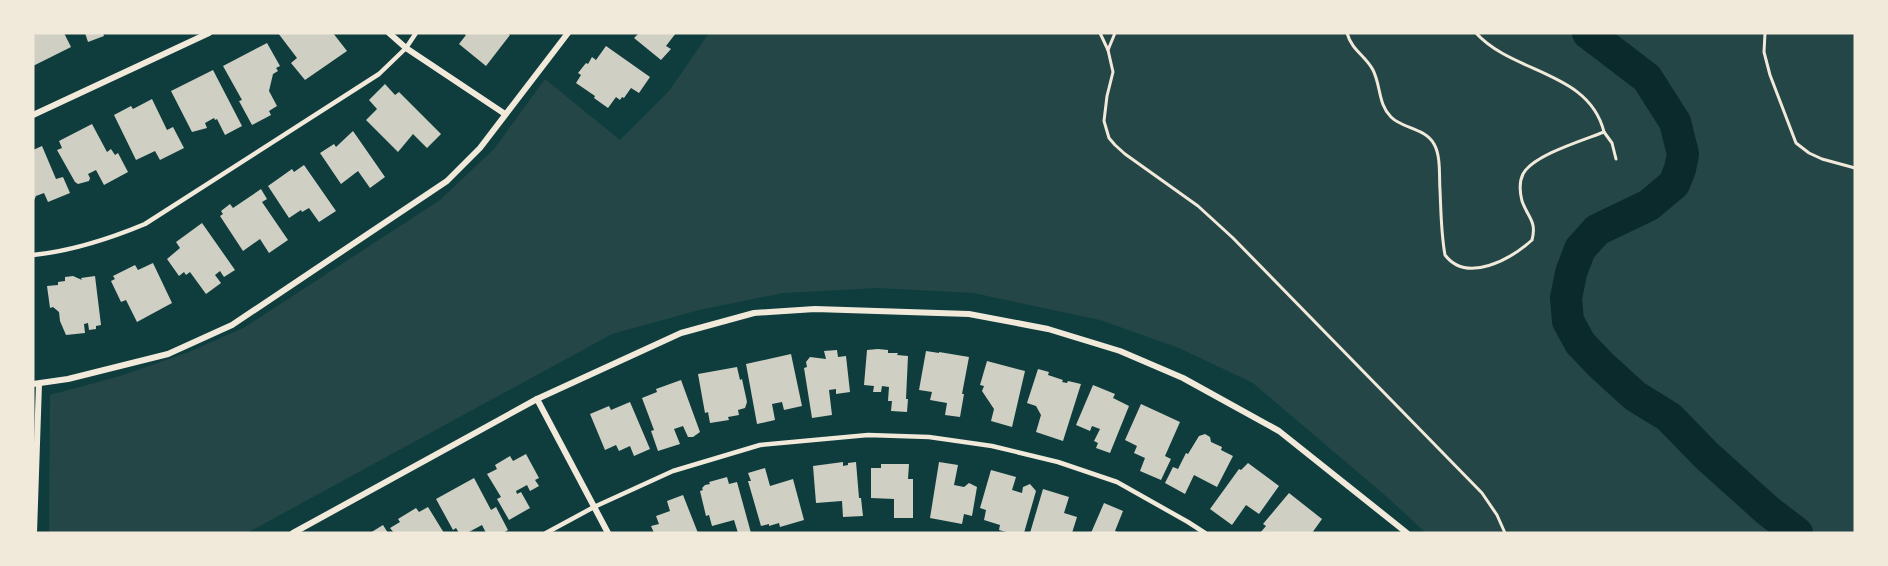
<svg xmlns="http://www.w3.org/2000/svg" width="1888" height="566" font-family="'Titillium Web',sans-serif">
  <rect width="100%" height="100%" fill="#0f3d3e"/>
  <polygon fill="#244646" points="709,33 1855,33 1855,533 1426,533 1387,497 1253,383 1179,348 1100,320 973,293 877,288 783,293 699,310 612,334 247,533 49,533 50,395 120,376 189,352 245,327 440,200 494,149 545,79 620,140 669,91"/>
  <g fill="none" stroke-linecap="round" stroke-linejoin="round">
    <polyline stroke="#0a2a2b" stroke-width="32" points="1588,33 1647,78 1675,122 1683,154 1680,169 1674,184 1649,205 1597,230 1580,249 1571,273 1566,298 1568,321 1580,343 1601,365 1635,396 1669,417 1707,456 1767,510 1797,533"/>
  </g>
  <g fill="#cfcfc3">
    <polygon points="33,33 64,33 71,47 33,66"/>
    <polygon points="85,33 103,33 104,36 88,42"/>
    <polygon points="278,33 333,33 347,51 305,80 291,63 297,58"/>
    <polygon points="463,33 507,33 510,35 486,66 459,44 466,35"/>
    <polygon points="639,33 676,33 666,46 671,49 661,60 634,38"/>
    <polygon points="267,43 280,66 276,68 278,71 273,74 269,91 277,106 269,111 271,115 252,125 239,101 242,100 223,66"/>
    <polygon points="606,46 650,77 639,93 631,88 624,98 622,97 620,100 616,97 608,108 594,98 595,96 576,83 581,75 578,73 586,63 588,64 592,57 596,60"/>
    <polygon points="213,70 242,126 225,135 217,119 215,120 214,118 205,123 207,128 192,132 171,91"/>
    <polygon points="385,84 395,95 399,92 441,134 427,148 413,134 398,152 366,120 377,109 369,100"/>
    <polygon points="152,99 167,130 173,127 184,148 160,160 155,151 136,160 114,115 131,106 133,109"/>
    <polygon points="92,124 107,152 111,149 115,155 118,153 128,172 104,185 96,170 88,174 90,178 89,181 78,184 75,182 57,150 62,148 59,141"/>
    <polygon points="353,131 385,177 370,188 358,171 341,184 320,153 334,144 336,147"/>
    <polygon points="42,146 56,179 63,177 70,193 48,202 44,193 36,196 33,202 33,150"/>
    <polygon points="304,165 336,211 319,222 309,208 302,212 301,210 289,218 268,186 292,169 294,172"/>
    <polygon points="261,189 267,199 262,202 288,240 269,253 260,239 243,251 220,216 223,214 221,211 230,204 233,208"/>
    <polygon points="202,223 235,270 224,277 220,271 215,275 221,283 206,294 190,272 186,275 184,272 179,276 167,259 180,248 176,242"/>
    <polygon points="153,263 172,303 137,322 126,300 121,302 111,281 115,279 113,276 135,265 138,270"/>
    <polygon points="73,276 82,280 81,278 95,276 101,325 96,326 96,329 89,330 88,323 84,324 85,333 66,335 60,321 59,312 53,307 50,308 47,286 58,285 58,282 65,281 65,277"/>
    <polygon points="878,349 888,350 888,353 898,353 897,355 908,356 906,399 908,399 907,412 891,411 892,401 888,401 889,387 882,386 881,392 873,392 874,386 864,385 867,350"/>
    <polygon points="837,350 838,357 846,356 850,392 836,394 836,389 829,390 832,415 812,418 804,368 807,367 806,362 810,357 826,359 824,351"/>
    <polygon points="926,351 939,353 939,352 969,357 962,394 964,394 960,417 945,415 947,403 930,400 932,392 919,390"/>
    <polygon points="791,354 802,406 784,410 782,402 772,404 775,420 757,424 746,364"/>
    <polygon points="987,361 1025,371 1012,427 991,421 994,409 982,391 984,386 980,385"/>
    <polygon points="737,367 740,380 742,379 747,402 745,408 738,410 739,415 728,417 729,420 710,423 708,412 705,413 698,374"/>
    <polygon points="1038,369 1049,372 1048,375 1063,380 1062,382 1067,383 1068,381 1081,384 1063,441 1036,432 1041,415 1036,406 1027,403"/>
    <polygon points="681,380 700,432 693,437 688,437 683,426 674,429 680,444 658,451 651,431 654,430 642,398 657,392 656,389"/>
    <polygon points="1093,385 1115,394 1113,398 1129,406 1110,453 1096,448 1098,443 1094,441 1100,429 1092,426 1090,431 1076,425"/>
    <polygon points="630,402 650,449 634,456 630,446 619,451 616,445 605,450 590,414 609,406 611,410"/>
    <polygon points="1141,404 1180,422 1165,456 1171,459 1161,480 1140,471 1145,458 1134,453 1137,446 1125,440"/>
    <polygon points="1205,434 1210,437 1211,442 1222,447 1221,450 1233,456 1217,487 1194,475 1185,494 1165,483 1173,467 1178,469 1186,453 1188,454 1199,436"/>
    <polygon points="526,454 539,478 535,480 539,486 530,491 527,485 516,491 517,494 521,492 530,508 509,520 497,499 501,497 487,474 497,469 495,465 510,456 513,461"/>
    <polygon points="843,462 843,466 848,465 848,463 856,462 859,498 861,498 863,516 843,517 842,501 816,503 813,466"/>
    <polygon points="939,462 958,465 954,485 964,487 969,483 977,487 972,516 964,514 962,524 930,518"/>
    <polygon points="1248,463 1279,486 1259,514 1246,505 1232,525 1210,509 1239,469 1241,470"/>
    <polygon points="881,464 909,464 908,479 913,479 913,518 894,518 894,499 871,498 871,468 881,468"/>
    <polygon points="765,468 770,486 793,479 804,520 780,527 779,523 769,526 769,524 761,526 748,481 751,481 748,473"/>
    <polygon points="991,470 1016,477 1012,490 1022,493 1023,487 1030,484 1036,491 1024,533 1010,533 999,530 1000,525 984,520 986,510 980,508"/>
    <polygon points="727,477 729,484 737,482 751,533 738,533 734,520 712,526 709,515 706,516 700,491 703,490 702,488 705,485 710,484 709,482"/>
    <polygon points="474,478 491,510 496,507 508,530 503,533 486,533 482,525 467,533 459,533 456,528 453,530 436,499"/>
    <polygon points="1043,489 1069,497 1064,513 1077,517 1072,533 1030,533"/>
    <polygon points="1289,493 1322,519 1312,533 1260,533 1266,526 1263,524"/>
    <polygon points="683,495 698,533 654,533 651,526 659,524 656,516 670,511 667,501"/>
    <polygon points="1104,503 1123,511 1115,531 1120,533 1091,533"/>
    <polygon points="428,507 444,533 394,533 390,528 400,522 398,519 416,508 419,512"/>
    <polygon points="383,525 388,533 370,533"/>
  </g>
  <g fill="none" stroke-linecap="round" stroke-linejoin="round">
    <g stroke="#f1e9da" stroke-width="3">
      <polyline points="1100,33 1108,50 1113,72 1107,96 1104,121 1109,138 1115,145 1125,154 1198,206 1233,238 1482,493 1497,515 1505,533"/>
      <path d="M1347,33C1352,51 1365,55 1373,70C1381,86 1378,104 1391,117C1403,129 1425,128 1434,144C1441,156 1439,176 1440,190C1441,211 1441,233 1445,255C1467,284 1511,259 1532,240C1537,221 1528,218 1522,201C1520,193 1519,182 1523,174C1533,155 1584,140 1604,132C1589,71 1513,74 1476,33"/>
      <polyline points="1765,33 1764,52 1770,75 1796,143 1809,153 1822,159 1855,168"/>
      <polyline points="1108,50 1115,33"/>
      <polyline points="1604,132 1612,143 1616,159"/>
    </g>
    <g stroke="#f1e9da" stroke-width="4.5">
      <path d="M33,255C72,251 109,239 145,224L379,74L406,48L416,33"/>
      <polyline points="546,533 594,507 673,471 760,445 868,435 929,437 992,446 1058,462 1117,482 1188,522 1205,533"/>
    </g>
    <g stroke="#f1e9da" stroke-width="6">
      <polyline points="389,33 406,48 505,114"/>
      <polyline points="33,115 209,33"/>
      <polyline points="33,384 68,379 168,354 232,325 447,181 480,148 568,33"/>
      <polyline points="537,399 608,533"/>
      <polyline points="34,533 39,384"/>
      <polyline points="293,533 537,399 681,333 754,313 815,309 969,314 1048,329 1120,351 1183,378 1279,431 1407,533"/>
    </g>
  </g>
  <rect width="1888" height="566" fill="none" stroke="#f1e9da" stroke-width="69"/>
</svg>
